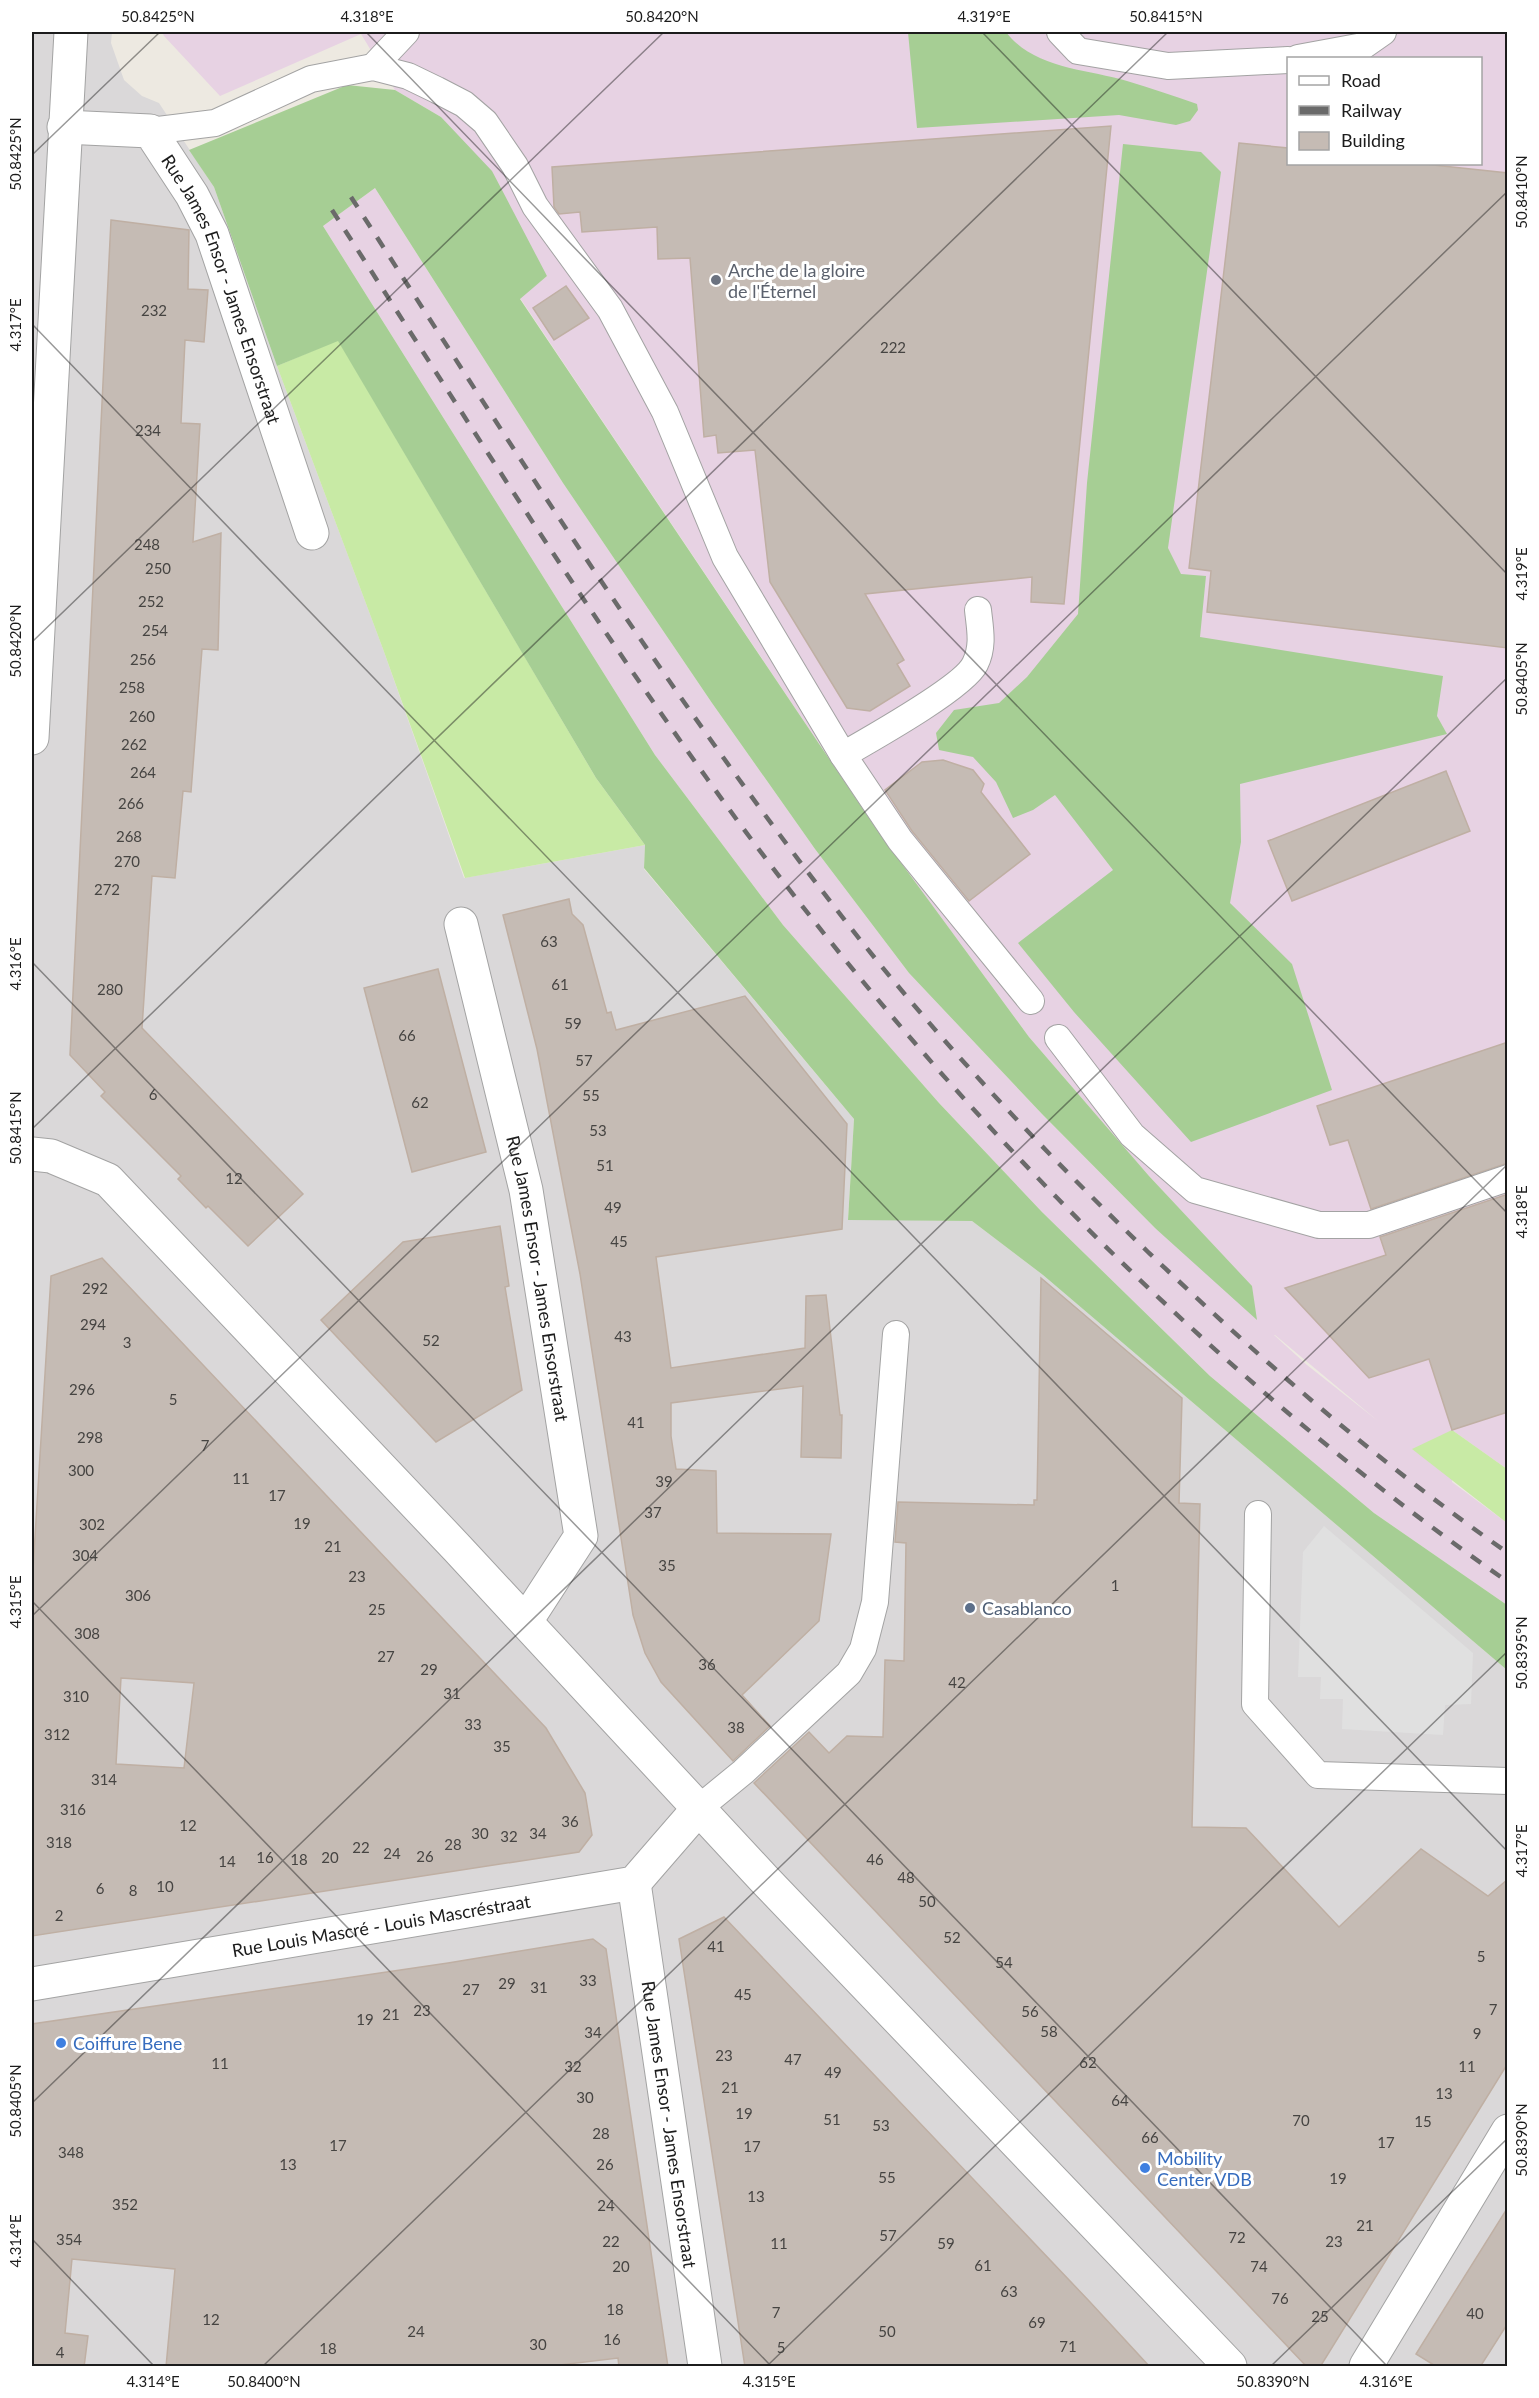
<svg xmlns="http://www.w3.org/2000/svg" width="1539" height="2398" font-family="Lato,sans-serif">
  <rect width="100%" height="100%" fill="#ede9e1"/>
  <polygon fill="#dad8d9" points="32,32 112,32 111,43 124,80 142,96 159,103 214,187 277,366 383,649 464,878 645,845 644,869 854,1119 848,1219 972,1221 1043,1275 1507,1670 1508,2366 32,2366"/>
  <path fill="#e7d2e3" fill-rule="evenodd" d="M162,32H1507V1469L1452,1430V1482L1507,1523V1605L1374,1513L1210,1376L1042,1212L939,1103L783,925L655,755L323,226L375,188L563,483L712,703L815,849L909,973L1042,1114L1155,1228L1251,1286L1149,1176L1029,1037L877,830L520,298L547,276L441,117L395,90L361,34L220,96L164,36ZM1288,58H1480V164H1288ZM1274,1335H1275L1378,1421L1307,1365Z"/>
  <g fill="#c8eaa5">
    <polygon points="338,340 596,778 645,845 465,878 383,649 277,366"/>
    <polygon points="1452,1430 1507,1469 1507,1523 1412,1449"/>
  </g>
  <g fill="#a6ce94">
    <path d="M908,32H1006C1034,69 1086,69 1127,81C1151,88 1174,96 1197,104L1198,110L1190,121L1176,125L1119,115L917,128Z"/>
    <polygon points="347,85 395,90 441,117 492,171 547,276 520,299 877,830 1029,1037 1149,1176 1252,1286 1257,1320 1155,1228 1042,1114 909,973 815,849 712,703 563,483 375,188 323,226 655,755 783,925 939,1103 1042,1212 1210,1376 1374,1513 1507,1605 1507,1670 1043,1275 972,1221 848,1220 854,1119 644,868 645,845 596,778 338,341 277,366 214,187 189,150"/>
    <polygon points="1123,144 1201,152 1221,172 1168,548 1181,574 1206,576 1200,637 1443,676 1437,716 1447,734 1240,784 1241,842 1230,903 1292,964 1332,1090 1191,1142 1074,1012 1018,943 1113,870 1055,795 1033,810 1013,818 996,782 973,757 939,750 936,733 954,710 999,703 1027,677 1078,614 1087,483"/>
  </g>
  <polygon fill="#e0e0e0" points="1324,1526 1473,1653 1471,1704 1445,1705 1443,1735 1342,1729 1343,1699 1320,1699 1321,1677 1298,1677 1303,1552"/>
  <g fill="#c5bbb4" stroke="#bfafa3" stroke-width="1.5" fill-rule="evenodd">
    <polygon points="1111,126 1064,604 1031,602 1032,577 865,594 904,660 897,664 910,686 870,711 847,708 770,582 755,450 718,453 716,435 704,437 690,258 658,259 657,227 582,232 580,212 559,214 554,207 552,167"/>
    <polygon points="1239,143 1288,148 1288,164 1424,164 1508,173 1508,648 1207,612 1211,571 1189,568"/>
    <polygon points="111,220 189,230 188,289 208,290 204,342 185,340 181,423 200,424 193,542 221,533 218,650 202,649 191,792 183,791 175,878 152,876 142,1028 303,1194 248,1246 208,1206 206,1208 178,1179 181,1176 101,1096 105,1092 70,1055"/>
    <polygon points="566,286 589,318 554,340 533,308"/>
    <polygon points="943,760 973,770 984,784 981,792 1030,854 969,901 912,831 885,790 922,762"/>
    <polygon points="1446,771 1470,831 1292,901 1268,841"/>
    <polygon points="569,899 572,914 583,925 607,1013 611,1012 616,1030 745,996 847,1124 842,1229 656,1257 671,1368 805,1348 806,1296 826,1295 840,1415 842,1415 841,1458 801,1457 803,1386 671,1403 671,1436 676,1469 716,1471 717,1533 831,1534 819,1621 742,1695 770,1726 733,1761 661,1682 645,1653 633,1615 580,1274 537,1049 503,915"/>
    <polygon points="438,969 486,1152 412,1172 364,988"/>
    <polygon points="1508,1042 1508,1163 1371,1209 1348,1140 1330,1145 1317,1106"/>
    <polygon points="1508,1194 1508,1412 1452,1430 1429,1359 1369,1378 1285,1288 1386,1255 1380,1237"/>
    <polygon points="500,1226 509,1286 505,1287 522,1390 436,1442 321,1320 403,1242"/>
    <path d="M102,1258L546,1728L585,1793L592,1835L579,1852L32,1936V1586L51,1276ZM121,1678L194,1683L184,1768L116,1764Z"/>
    <polygon points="1041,1278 1182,1398 1179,1503 1200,1504 1192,1827 1246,1828 1339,1927 1421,1849 1488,1896 1508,1879 1508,2063 1320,2367 1307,2367 754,1783 809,1732 829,1753 847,1736 883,1737 885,1660 904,1661 906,1543 895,1542 898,1502 1034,1505 1034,1500 1037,1500"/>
    <polygon points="724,1917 1090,2302 1150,2367 745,2367 679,1939"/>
    <polygon points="593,1939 606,1949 668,2367 619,2367 618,2358 543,2367 166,2367 175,2269 72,2259 65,2333 88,2336 84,2367 32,2367 32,2024 448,1963"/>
    <polygon points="1508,2207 1508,2323 1480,2367 1437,2367 1416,2354"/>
  </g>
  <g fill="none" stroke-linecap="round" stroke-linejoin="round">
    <defs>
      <g id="service">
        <polyline points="1060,32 1078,51 1168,66 1288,60"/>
        <polyline points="1298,58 1363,46 1383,32"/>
        <polyline points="373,67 406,32"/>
        <polyline points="150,131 215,123 311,79 373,67 408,76 437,90 464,104 485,122 515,166 535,206 610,309 665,412 725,557 843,755 900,840 1031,1001"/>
        <path d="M843,755C869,740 964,687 975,664C984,646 980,629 978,610"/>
        <polyline points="1058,1038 1132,1135 1195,1190 1319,1225 1369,1225 1508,1178"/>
        <polyline points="1258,1514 1255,1704 1318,1775 1508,1781"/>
        <polyline points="699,1808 743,1772 849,1673 863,1649 875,1602 896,1334"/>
      </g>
      <g id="minor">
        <path id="s1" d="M64,127L150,131L192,195L212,234L312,533"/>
        <path id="s2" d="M461,924L526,1190L581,1536L526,1621"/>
        <polyline points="32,1154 51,1156 108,1180 457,1548 764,1879 1230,2366"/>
        <path id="s3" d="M634,1883L705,2366"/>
        <path id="s4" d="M32,1984L634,1883L699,1808"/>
        <polyline points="1366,2366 1508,2131"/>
      </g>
      <polyline id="tertiary" points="32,738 71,32"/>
    </defs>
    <use href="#service" stroke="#a3a3a3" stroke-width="28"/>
    <use href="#minor" stroke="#a3a3a3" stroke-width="35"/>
    <use href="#tertiary" stroke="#a3a3a3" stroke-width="35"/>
    <use href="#service" stroke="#fff" stroke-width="26"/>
    <use href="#minor" stroke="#fff" stroke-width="33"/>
    <use href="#tertiary" stroke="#fff" stroke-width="33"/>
    <g stroke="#6a6a6a" stroke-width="4.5" stroke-dasharray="12 12" stroke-linecap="butt">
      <path d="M351,197C506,437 658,679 833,905C928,1029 1036,1144 1148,1252C1261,1360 1379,1463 1508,1553"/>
      <path d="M332,210C464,415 593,623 737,820C951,1111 1211,1375 1508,1582"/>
    </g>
  </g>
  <path fill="none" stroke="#1c1c1c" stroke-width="1.5" stroke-opacity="0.45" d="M366,32L1508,1214M982,32L1508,575M32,155L160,32M32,324L1508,1852M32,642L664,32M32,962L1387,2366M32,1129L1168,32M32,1601L771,2366M32,1616L1508,191M32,2103L1508,677M32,2239L154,2366M263,2366L1508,1164M767,2366L1508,1651M1271,2366L1508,2138"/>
  <circle fill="#6b7280" stroke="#fff" stroke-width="2" cx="716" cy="280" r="6"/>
  <circle fill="#5c6f8a" stroke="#fff" stroke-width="2" cx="970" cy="1608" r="6"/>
  <g fill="#3f7fe0" stroke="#fff" stroke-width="2">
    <circle cx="61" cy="2043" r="6"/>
    <circle cx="1145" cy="2168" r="6"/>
  </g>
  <g text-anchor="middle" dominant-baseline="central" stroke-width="6" stroke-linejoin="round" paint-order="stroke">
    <g font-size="15" fill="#464442">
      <text x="154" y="310">232</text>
      <text x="893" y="347">222</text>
      <text x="148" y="430">234</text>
      <text x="147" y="544">248</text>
      <text x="158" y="568">250</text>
      <text x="151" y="601">252</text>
      <text x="155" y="630">254</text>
      <text x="143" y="659">256</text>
      <text x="132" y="687">258</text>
      <text x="142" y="716">260</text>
      <text x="134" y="744">262</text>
      <text x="143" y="772">264</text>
      <text x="131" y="803">266</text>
      <text x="129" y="836">268</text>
      <text x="127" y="861">270</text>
      <text x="107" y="889">272</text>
      <text x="549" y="941">63</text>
      <text x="560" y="984">61</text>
      <text x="110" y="989">280</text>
      <text x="573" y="1023">59</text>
      <text x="407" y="1035">66</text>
      <text x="584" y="1060">57</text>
      <text x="153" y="1094">6</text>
      <text x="591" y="1095">55</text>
      <text x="420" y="1102">62</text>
      <text x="598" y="1130">53</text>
      <text x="605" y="1165">51</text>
      <text x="234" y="1178">12</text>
      <text x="613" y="1207">49</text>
      <text x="619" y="1241">45</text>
      <text x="95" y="1288">292</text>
      <text x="93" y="1324">294</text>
      <text x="623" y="1336">43</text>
      <text x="431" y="1340">52</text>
      <text x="127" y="1342">3</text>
      <text x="82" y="1389">296</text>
      <text x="173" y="1399">5</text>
      <text x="636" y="1422">41</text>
      <text x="90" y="1437">298</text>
      <text x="205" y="1445">7</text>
      <text x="81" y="1470">300</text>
      <text x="241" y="1478">11</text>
      <text x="664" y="1481">39</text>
      <text x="277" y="1495">17</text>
      <text x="653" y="1512">37</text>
      <text x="302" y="1523">19</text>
      <text x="92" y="1524">302</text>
      <text x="333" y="1546">21</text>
      <text x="85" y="1555">304</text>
      <text x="667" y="1565">35</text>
      <text x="357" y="1576">23</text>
      <text x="1115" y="1585">1</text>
      <text x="138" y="1595">306</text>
      <text x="377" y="1609">25</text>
      <text x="87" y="1633">308</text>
      <text x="386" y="1656">27</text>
      <text x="707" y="1664">36</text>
      <text x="429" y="1669">29</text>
      <text x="957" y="1682">42</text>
      <text x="452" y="1693">31</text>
      <text x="76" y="1696">310</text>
      <text x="473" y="1724">33</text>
      <text x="736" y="1727">38</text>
      <text x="57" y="1734">312</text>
      <text x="502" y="1746">35</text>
      <text x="104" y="1779">314</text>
      <text x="73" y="1809">316</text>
      <text x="570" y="1821">36</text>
      <text x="188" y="1825">12</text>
      <text x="480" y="1833">30</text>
      <text x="538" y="1833">34</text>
      <text x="509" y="1836">32</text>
      <text x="59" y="1842">318</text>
      <text x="453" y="1844">28</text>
      <text x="361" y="1847">22</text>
      <text x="392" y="1853">24</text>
      <text x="425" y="1856">26</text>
      <text x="265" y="1857">16</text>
      <text x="330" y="1857">20</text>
      <text x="299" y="1859">18</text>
      <text x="875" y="1859">46</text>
      <text x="227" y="1861">14</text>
      <text x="906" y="1877">48</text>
      <text x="165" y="1886">10</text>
      <text x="100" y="1888">6</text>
      <text x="133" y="1890">8</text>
      <text x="927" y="1901">50</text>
      <text x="59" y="1915">2</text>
      <text x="952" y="1937">52</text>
      <text x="716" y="1946">41</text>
      <text x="1481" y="1956">5</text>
      <text x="1004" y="1962">54</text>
      <text x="588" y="1980">33</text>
      <text x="507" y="1983">29</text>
      <text x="539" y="1987">31</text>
      <text x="471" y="1989">27</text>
      <text x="743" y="1994">45</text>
      <text x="1493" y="2009">7</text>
      <text x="422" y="2010">23</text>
      <text x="1030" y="2011">56</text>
      <text x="391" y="2014">21</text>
      <text x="365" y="2019">19</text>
      <text x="1049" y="2031">58</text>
      <text x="593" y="2032">34</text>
      <text x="1477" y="2033">9</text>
      <text x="724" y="2055">23</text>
      <text x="793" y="2059">47</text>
      <text x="1088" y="2062">62</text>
      <text x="220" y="2063">11</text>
      <text x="573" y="2066">32</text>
      <text x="1467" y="2066">11</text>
      <text x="833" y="2072">49</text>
      <text x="730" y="2087">21</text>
      <text x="1444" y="2093">13</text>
      <text x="585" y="2097">30</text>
      <text x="1120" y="2100">64</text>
      <text x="744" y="2113">19</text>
      <text x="832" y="2119">51</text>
      <text x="1301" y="2120">70</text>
      <text x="1423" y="2121">15</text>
      <text x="881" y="2125">53</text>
      <text x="601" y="2133">28</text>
      <text x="1150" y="2137">66</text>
      <text x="1386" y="2142">17</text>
      <text x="338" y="2145">17</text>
      <text x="752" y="2146">17</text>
      <text x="71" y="2152">348</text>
      <text x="288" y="2164">13</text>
      <text x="605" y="2164">26</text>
      <text x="887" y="2177">55</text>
      <text x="1338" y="2178">19</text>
      <text x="756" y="2196">13</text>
      <text x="125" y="2204">352</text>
      <text x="606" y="2205">24</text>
      <text x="1365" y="2225">21</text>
      <text x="888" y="2235">57</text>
      <text x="1237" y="2237">72</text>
      <text x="69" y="2239">354</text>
      <text x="611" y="2241">22</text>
      <text x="1334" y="2241">23</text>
      <text x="779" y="2243">11</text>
      <text x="946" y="2243">59</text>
      <text x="983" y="2265">61</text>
      <text x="621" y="2266">20</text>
      <text x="1259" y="2266">74</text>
      <text x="1009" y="2291">63</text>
      <text x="1280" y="2298">76</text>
      <text x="615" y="2309">18</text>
      <text x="776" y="2312">7</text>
      <text x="1475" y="2313">40</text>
      <text x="1320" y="2316">25</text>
      <text x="211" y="2319">12</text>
      <text x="1037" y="2322">69</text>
      <text x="416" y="2331">24</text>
      <text x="887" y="2331">50</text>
      <text x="612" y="2339">16</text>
      <text x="538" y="2344">30</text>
      <text x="1068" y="2346">71</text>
      <text x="781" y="2347">5</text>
      <text x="328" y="2348">18</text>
      <text x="60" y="2352">4</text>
    </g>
    <g font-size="18" fill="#5b616d" stroke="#fff" text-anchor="start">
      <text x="728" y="270">Arche de la gloire<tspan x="728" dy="21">de l'Éternel</tspan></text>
    </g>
    <g font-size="18" fill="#1c1c1c" stroke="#fff">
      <text stroke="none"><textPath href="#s1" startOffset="261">Rue James Ensor - James Ensorstraat</textPath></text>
      <text stroke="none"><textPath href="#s2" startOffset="363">Rue James Ensor - James Ensorstraat</textPath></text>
      <text stroke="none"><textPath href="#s4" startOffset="354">Rue Louis Mascré - Louis Mascréstraat</textPath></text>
      <text stroke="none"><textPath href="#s3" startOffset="244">Rue James Ensor - James Ensorstraat</textPath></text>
    </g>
    <g font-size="18" fill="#4e5e75" stroke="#fff" text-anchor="start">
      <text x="982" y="1608">Casablanco</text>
    </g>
    <g font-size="18" fill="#366cbe" stroke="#fff" text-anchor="start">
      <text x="73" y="2043">Coiffure Bene</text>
      <text x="1157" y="2158">Mobility<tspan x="1157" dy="21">Center VDB</tspan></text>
    </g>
  </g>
  <rect width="1539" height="2398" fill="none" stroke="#ffffff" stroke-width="66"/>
  <rect x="1287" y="57" width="195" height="108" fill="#ffffff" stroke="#a4a4a4" stroke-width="1.5"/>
  <rect x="1299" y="76" width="30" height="9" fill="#ffffff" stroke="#a4a4a4" stroke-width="1.5"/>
  <text x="1341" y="87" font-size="18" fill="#1c1c1c">Road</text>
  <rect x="1299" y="106" width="30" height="9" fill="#6a6a6a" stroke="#a4a4a4" stroke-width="1.5"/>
  <text x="1341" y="117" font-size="18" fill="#1c1c1c">Railway</text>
  <rect x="1299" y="132" width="30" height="18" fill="#c5bbb4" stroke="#a4a4a4" stroke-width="1.5"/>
  <text x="1341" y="147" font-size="18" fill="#1c1c1c">Building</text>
  <rect x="33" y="33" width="1473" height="2332" fill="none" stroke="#1c1c1c" stroke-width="2"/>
  <g font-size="15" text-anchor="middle" fill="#1c1c1c">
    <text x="158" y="22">50.8425°N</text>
    <text x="367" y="22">4.318°E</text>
    <text x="662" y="22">50.8420°N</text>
    <text x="984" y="22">4.319°E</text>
    <text x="1166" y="22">50.8415°N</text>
    <text transform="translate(16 154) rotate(-90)" y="5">50.8425°N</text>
    <text transform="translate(1522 192) rotate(-90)" y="5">50.8410°N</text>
    <text transform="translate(16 325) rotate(-90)" y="5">4.317°E</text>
    <text transform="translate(1522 574) rotate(-90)" y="5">4.319°E</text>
    <text transform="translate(16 641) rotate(-90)" y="5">50.8420°N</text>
    <text transform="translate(1522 679) rotate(-90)" y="5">50.8405°N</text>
    <text transform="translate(16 964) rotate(-90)" y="5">4.316°E</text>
    <text transform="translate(16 1128) rotate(-90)" y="5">50.8415°N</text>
    <text transform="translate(1522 1212) rotate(-90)" y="5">4.318°E</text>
    <text transform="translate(16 1602) rotate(-90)" y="5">4.315°E</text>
    <text transform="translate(1522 1653) rotate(-90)" y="5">50.8395°N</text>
    <text transform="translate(1522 1851) rotate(-90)" y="5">4.317°E</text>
    <text transform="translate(16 2101) rotate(-90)" y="5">50.8405°N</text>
    <text transform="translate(1522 2140) rotate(-90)" y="5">50.8390°N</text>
    <text transform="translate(16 2241) rotate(-90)" y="5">4.314°E</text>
    <text x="153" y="2387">4.314°E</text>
    <text x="264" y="2387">50.8400°N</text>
    <text x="769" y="2387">4.315°E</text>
    <text x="1273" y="2387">50.8390°N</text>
    <text x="1386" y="2387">4.316°E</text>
  </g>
</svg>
